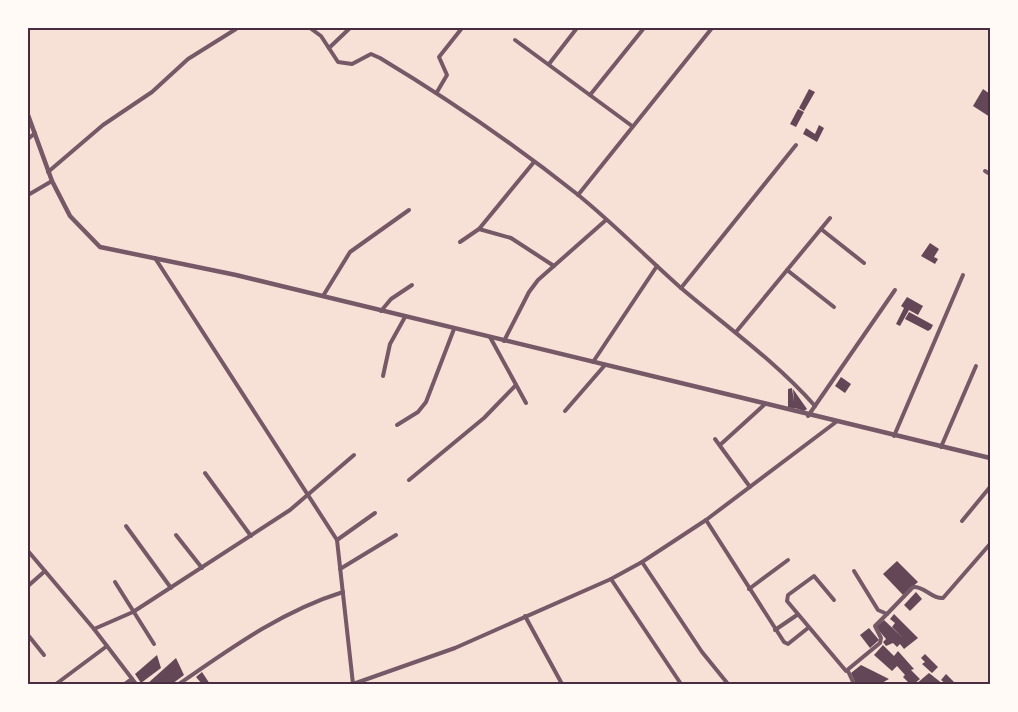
<svg xmlns="http://www.w3.org/2000/svg" width="1018" height="712" font-family="'Golos Text',sans-serif">
  <rect width="100%" height="100%" fill="#f7e1d7"/>
  <g fill="#644757">
    <polygon points="809,89 815,92 804,111 799,108"/>
    <polygon points="983,89 990,94 990,117 973,106"/>
    <polygon points="798,109 804,112 796,127 790,124"/>
    <polygon points="819,125 824,128 817,142 803,134 806,128 815,134"/>
    <polygon points="930,243 939,249 934,257 938,259 935,264 921,256"/>
    <polygon points="907,297 923,306 918,315 909,310 900,326 896,324 904,308 901,306"/>
    <polygon points="909,312 933,325 931,329 928,331 905,319"/>
    <polygon points="841,377 851,384 845,393 835,386"/>
    <polygon points="792,388 794,402 793,389 807,409 804,411 795,408 788,409 788,389"/>
    <polygon points="897,561 918,582 903,595 883,574"/>
    <polygon points="916,592 922,599 910,611 904,605"/>
    <polygon points="894,614 918,638 904,649 900,644 897,647 893,643 886,646 883,642 886,639 876,627 884,620 904,639 892,627 895,623 890,619"/>
    <polygon points="869,628 879,640 870,648 860,635"/>
    <polygon points="883,645 894,656 898,651 914,669 911,670 920,679 914,684 910,684 903,677 905,675 897,666 892,671 874,655"/>
    <polygon points="925,654 938,667 932,673 922,664 925,662 921,658"/>
    <polygon points="157,655 161,668 141,683 135,674"/>
    <polygon points="176,658 184,675 172,684 147,684"/>
    <polygon points="861,665 889,679 880,684 856,684 851,673"/>
    <polygon points="202,672 210,684 202,684 196,677"/>
    <polygon points="929,673 943,684 916,684"/>
    <polygon points="946,674 956,684 946,684 941,680"/>
  </g>
  <g fill="none" stroke-linecap="round" stroke-linejoin="round">
    <g stroke="#755966" stroke-width="4">
      <path d="M310,28L321,36L338,62L352,64L371,54L380,58C448,99 514,144 577,194C613,223 646,257 681,288C727,327 775,361 815,406"/>
      <polyline points="515,40 632,126"/>
      <polyline points="329,48 350,28"/>
      <polyline points="549,64 577,28"/>
      <polyline points="437,92 447,75 439,57 462,28"/>
      <polyline points="590,95 644,28"/>
      <polyline points="28,139 35,133"/>
      <polyline points="985,171 990,174"/>
      <polyline points="48,172 103,125 152,92 188,59 236,29"/>
      <polyline points="28,195 52,181"/>
      <polyline points="578,195 712,28"/>
      <polyline points="479,229 511,238 554,266"/>
      <polyline points="821,229 864,263"/>
      <polyline points="460,242 479,229 534,162"/>
      <polyline points="155,258 337,540 353,684"/>
      <polyline points="787,270 834,307"/>
      <polyline points="681,288 796,145"/>
      <polyline points="323,296 350,252 409,210"/>
      <polyline points="381,311 391,299 412,285"/>
      <polyline points="736,332 830,218"/>
      <polyline points="490,337 526,403"/>
      <polyline points="504,341 529,292 538,280 606,220"/>
      <polyline points="593,362 657,266"/>
      <polyline points="383,376 390,344 405,317"/>
      <polyline points="565,411 605,365"/>
      <polyline points="808,416 895,290"/>
      <polyline points="397,425 418,412 426,402 454,329"/>
      <polyline points="894,436 963,275"/>
      <polyline points="715,439 750,487"/>
      <polyline points="720,445 764,405"/>
      <polyline points="941,447 976,366"/>
      <polyline points="205,473 251,536"/>
      <polyline points="409,480 484,418 516,385"/>
      <polyline points="706,520 784,642 788,644 808,628"/>
      <polyline points="962,521 990,487"/>
      <polyline points="126,526 171,588"/>
      <polyline points="176,535 202,568"/>
      <polyline points="337,540 375,513"/>
      <polyline points="28,551 94,629 136,684"/>
      <polyline points="642,562 702,652 728,684"/>
      <polyline points="340,569 396,535"/>
      <path d="M854,571L878,610L887,614L913,587C925,586 931,599 943,598L990,544"/>
      <polyline points="611,579 681,684"/>
      <polyline points="115,582 154,644"/>
      <polyline points="28,586 45,571"/>
      <polyline points="749,589 788,560"/>
      <polyline points="834,600 814,576 788,595 787,601 846,671 880,643 881,638 875,626 887,614"/>
      <polyline points="525,616 562,684"/>
      <polyline points="94,629 133,612 290,510 354,455"/>
      <polyline points="775,630 797,615"/>
      <polyline points="28,635 44,655"/>
      <polyline points="848,671 854,684"/>
      <polyline points="56,684 107,646"/>
      <polyline points="125,684 132,679"/>
      <path d="M179,684C231,648 282,611 343,592"/>
      <polyline points="353,684 455,648 611,579 642,562 706,520 836,422"/>
    </g>
    <polyline stroke="#755966" stroke-width="4.5" points="28,115 52,181 70,216 100,247 236,275 990,458"/>
  </g>
  <rect width="1018" height="712" fill="none" stroke="#fffaf5" stroke-width="58"/>
  <rect x="29" y="29" width="960" height="654" fill="none" stroke="#4a2c40" stroke-width="2"/>
</svg>
